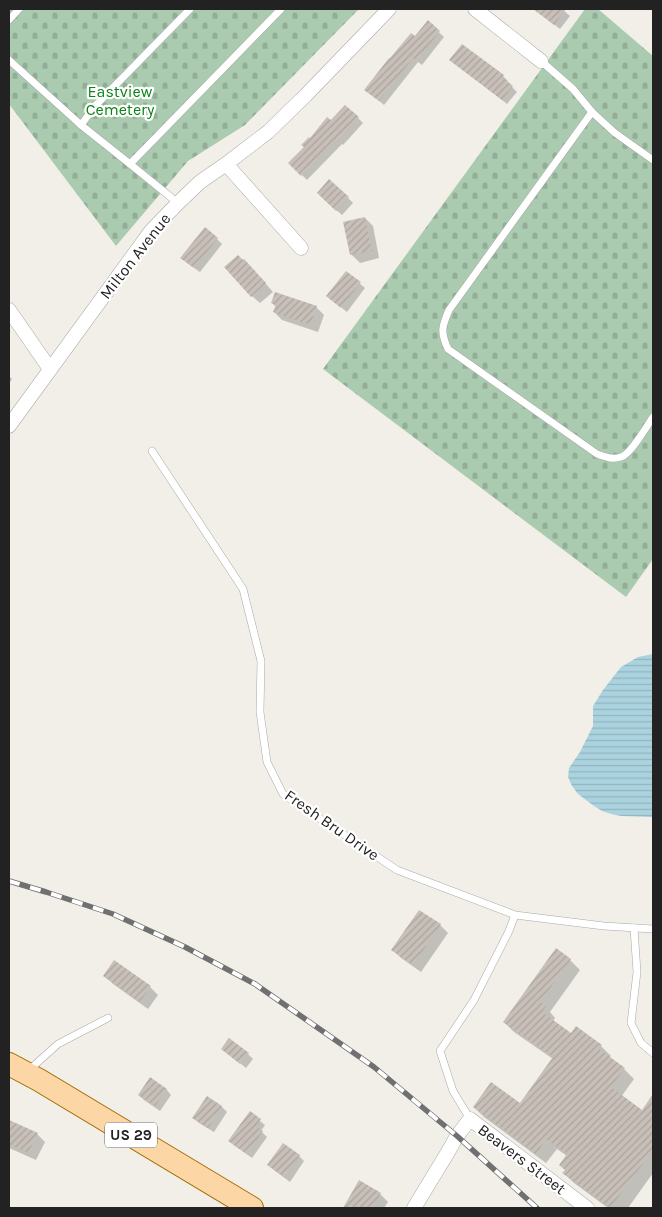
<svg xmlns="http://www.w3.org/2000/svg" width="662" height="1217" font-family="Karla,sans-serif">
  <defs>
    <pattern id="cemetery-stones" width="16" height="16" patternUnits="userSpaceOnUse" patternTransform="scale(1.25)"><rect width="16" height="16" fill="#aacbaf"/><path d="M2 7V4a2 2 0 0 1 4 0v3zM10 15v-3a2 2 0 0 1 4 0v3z" fill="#92ae96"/></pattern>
    <pattern id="water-rules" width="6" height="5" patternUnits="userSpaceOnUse" patternTransform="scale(1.25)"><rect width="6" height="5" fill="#aad3df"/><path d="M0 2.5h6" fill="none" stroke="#92b5bf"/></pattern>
    <pattern id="building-hatch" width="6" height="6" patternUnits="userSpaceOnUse" patternTransform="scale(1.25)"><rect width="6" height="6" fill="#c7bfb8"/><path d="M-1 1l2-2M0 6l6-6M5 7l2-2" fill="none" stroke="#aba49e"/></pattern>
  </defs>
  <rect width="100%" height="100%" fill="#f2efe9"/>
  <g fill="url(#cemetery-stones)">
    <polygon points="9,9 359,9 245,125 188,161 116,246 9,104"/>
    <polygon points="585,9 598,9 653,56 653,559 626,597 323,369"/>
  </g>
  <polygon fill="url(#water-rules)" points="653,654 653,817 621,816 611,814 602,811 594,806 578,794 572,786 568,777 569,768 580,752 593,726 593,706 603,690 621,667 638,657"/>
  <g fill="#0003">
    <polygon points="534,9 562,9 570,16 560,29"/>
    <polygon points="428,22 444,37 422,65 418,62 384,105 371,94"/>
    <polygon points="451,60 503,76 508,81 507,82 517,92 507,104"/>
    <polygon points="358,118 363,123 343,145 342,144 307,180 290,163 305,147 310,139 331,122"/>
    <polygon points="323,198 348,198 353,203 342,215"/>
    <polygon points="365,218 373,226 379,258 360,263 352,255 345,223"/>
    <polygon points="217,239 222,244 200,272 187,263"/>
    <polygon points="252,268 273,292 260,303 252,296"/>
    <polygon points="346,272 365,288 347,312 333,301"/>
    <polygon points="272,303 316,307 324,315 318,332 282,320 274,312 276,307"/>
    <polygon points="9,376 12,379 9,384"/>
    <polygon points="440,925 448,933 421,972 401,958 393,950"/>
    <polygon points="557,950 570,960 580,970 550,1012 555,1018 553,1021 572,1034 601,1046 611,1056 609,1058 624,1069 634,1079 621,1097 642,1112 653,1096 653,1173 628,1208 608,1208 574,1183 564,1173 566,1170 567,1156 557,1149 546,1163 484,1117 474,1107 520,1105 553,1059 514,1032 504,1022"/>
    <polygon points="114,962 150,987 158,995 148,1009 113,984 105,976"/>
    <polygon points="228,1053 248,1054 253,1059 246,1068"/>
    <polygon points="166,1089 171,1095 160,1111 144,1100 139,1095"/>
    <polygon points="207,1097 222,1107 227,1112 214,1132 199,1123 194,1118"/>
    <polygon points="250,1113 265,1125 261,1131 267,1137 252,1158 235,1146 230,1141"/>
    <polygon points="9,1122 37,1134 45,1142 36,1160 9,1148"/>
    <polygon points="299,1156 304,1161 290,1182 274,1170 269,1165"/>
    <polygon points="380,1194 388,1202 384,1208 344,1208"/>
  </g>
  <g fill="url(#building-hatch)">
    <polygon points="533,9 566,9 554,25"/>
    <polygon points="428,20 440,31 416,61 413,58 379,101 364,90 389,58 390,58 411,33 415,36"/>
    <polygon points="462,44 504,75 502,77 513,86 502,100 449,60"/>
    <polygon points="345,105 359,117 338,141 336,140 301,176 288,163 304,147 301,145 309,137 310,138 327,117 331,120"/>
    <polygon points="329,179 349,197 336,211 317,193"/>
    <polygon points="365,217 372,251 350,255 343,222"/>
    <polygon points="205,227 218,238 194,268 180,258"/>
    <polygon points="238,255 243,260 244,259 266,283 251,297 224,267"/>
    <polygon points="346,271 361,282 341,308 326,296"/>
    <polygon points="275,292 317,306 310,325 273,312 276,305 271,303"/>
    <polygon points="419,910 441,924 413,965 391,950"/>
    <polygon points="556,948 571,959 540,1002 546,1006 542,1012 571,1033 576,1026 602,1045 599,1049 625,1068 611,1087 642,1110 653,1094 653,1150 610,1208 562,1173 565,1170 559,1165 567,1154 546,1139 536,1154 473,1107 491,1082 520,1103 553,1057 503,1022"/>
    <polygon points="114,960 151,986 140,1002 103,976"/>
    <polygon points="229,1038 249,1053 240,1064 221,1049"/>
    <polygon points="150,1077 167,1089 155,1106 138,1095"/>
    <polygon points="207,1096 222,1106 208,1128 192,1118"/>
    <polygon points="250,1111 261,1119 256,1126 263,1131 247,1154 228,1141"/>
    <polygon points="9,1120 38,1133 28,1153 9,1144"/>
    <polygon points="283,1143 300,1155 284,1177 267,1165"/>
    <polygon points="359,1180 381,1193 372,1208 343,1208"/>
  </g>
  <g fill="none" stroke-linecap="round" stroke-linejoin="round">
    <defs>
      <g id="lane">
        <polyline points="9,20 19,9"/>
        <polyline points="9,60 81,125 130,164 178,203"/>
        <polyline points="541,61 573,89 592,112 615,133 653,160"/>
        <path d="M592,112L449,310C442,326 440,332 448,349L597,454C605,457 613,460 621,457C630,455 647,426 653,417"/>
        <polyline points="81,125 95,106 190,9"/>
        <polyline points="130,164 281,9"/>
        <polyline points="152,451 243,589 261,661 260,712 267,762 283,794 397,870 515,915 604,926 653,929"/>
        <polyline points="634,928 637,972 631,1023 641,1043 653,1053"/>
        <polyline points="28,1071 58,1044 108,1018"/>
        <polyline points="470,1119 453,1091 440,1051 474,1000 509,931 515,915"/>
      </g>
      <g id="street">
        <polyline points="475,9 541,61"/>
        <polyline points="226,164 301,248"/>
        <polyline points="9,310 50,369"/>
        <polyline points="9,426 151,231 178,203 200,182 226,164 268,132 306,95 389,9"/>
        <polyline points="414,1208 448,1152 457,1136 470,1119 587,1208"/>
      </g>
      <polyline id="primary" points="9,1064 39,1080 252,1208"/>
    </defs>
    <use href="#lane" stroke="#a9a9a9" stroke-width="8"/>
    <use href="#street" stroke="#a9a9a9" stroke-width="15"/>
    <use href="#primary" stroke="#a06b00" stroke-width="24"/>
    <use href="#lane" stroke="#fff" stroke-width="7"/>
    <use href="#street" stroke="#fff" stroke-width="14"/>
    <use href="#primary" stroke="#fcd6a4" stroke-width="22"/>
    <defs>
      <polyline id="rail" points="9,881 46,892 113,914 185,947 255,984 374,1067 457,1136 537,1208"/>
    </defs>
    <use href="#rail" stroke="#707070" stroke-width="5.5"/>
    <use href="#rail" stroke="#fff" stroke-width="4" stroke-dasharray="11" stroke-linecap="butt"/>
  </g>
  <g text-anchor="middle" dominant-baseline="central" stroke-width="4.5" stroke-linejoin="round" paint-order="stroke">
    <rect fill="#fff" stroke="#646464" stroke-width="1" x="105" y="1122.5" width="52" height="25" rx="4"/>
    <g font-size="15" font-weight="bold" fill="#222">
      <text x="131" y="1135">US 29</text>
    </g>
    <g font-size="16" fill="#0c8416" stroke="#fff">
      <text x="120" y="91">Eastview<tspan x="120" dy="18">Cemetery</tspan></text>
    </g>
    <g font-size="16" fill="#222" stroke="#fff">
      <text transform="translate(135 256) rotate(-52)">Milton Avenue</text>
      <text transform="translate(332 825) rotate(35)">Fresh Bru Drive</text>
      <text transform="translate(522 1159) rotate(37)">Beavers Street</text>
    </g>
  </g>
  <rect width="662" height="1217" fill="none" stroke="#222222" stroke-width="20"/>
</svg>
